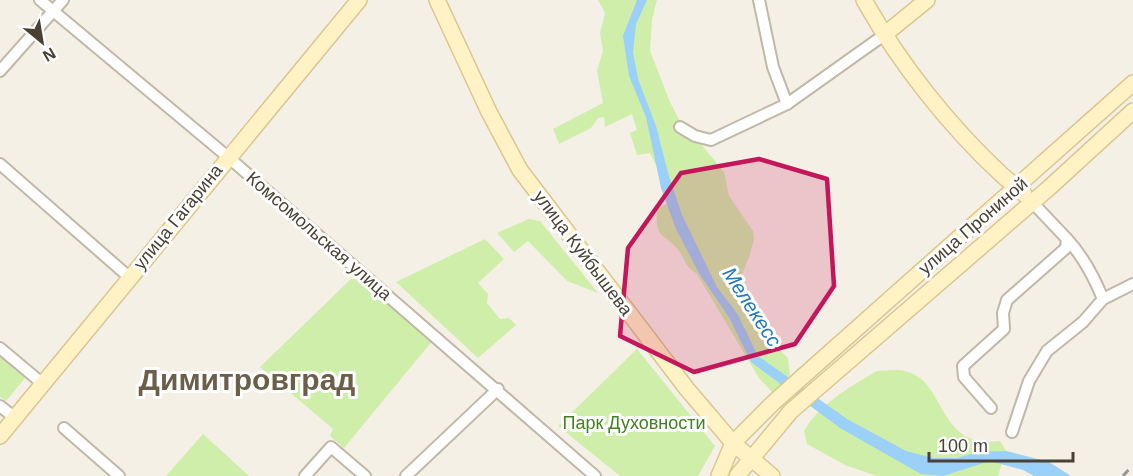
<svg xmlns="http://www.w3.org/2000/svg" width="1133" height="476" font-family="Arial,sans-serif">
  <rect width="100%" height="100%" fill="#f5f0e5"/>
  <g fill="#ceeeaa">
    <path d="M598,0H657L652,20L650,51L670,102L684,129L700,143L724,172L729,196L753,231L754,240L749,257L734,295L752,323L788,358L790,375L772,392L759,378L697,274C681,262 688,263 679,251C665,232 655,242 657,210L668,203L662,178L650,153L637,155L630,133L637,130L632,114L605,127L604,117L598,118L591,128L559,144L553,129L603,103L597,71L603,51L600,33L605,13Z"/>
    <polygon points="529,219 540,221 598,293 567,281 528,241 514,252 497,233"/>
    <polygon points="485,239 504,259 478,283 488,294 487,303 500,319 509,318 516,325 478,358 396,282"/>
    <polygon points="351,279 364,280 433,340 344,448 330,436 333,429 260,367"/>
    <polygon points="637,349 715,446 698,476 620,476 558,426"/>
    <polygon points="0,357 25,378 6,401 0,397"/>
    <path d="M877,371C886,371 897,369 905,371C948,381 935,449 1000,441L1006,451L998,476H877L845,465L807,444L804,431C820,403 850,387 877,371Z"/>
    <polygon points="203,434 249,476 166,476"/>
  </g>
  <polygon fill="#9bd0f8" points="637,0 647,0 636,24 633,52 638,79 656,126 668,173 682,215 717,287 738,315 758,356 847,419 906,451 933,458 957,458 979,452 1006,451 1049,462 1071,476 1034,476 1023,470 990,461 943,476 921,474 840,428 751,362 730,319 699,273 676,229 661,188 646,117 629,76 623,36"/>
  <g fill="none" stroke-linecap="round" stroke-linejoin="round">
    <defs>
      <g id="street">
        <polyline points="40,0 228,157 595,476"/>
        <polyline points="0,71 63,0"/>
        <polyline points="787,104 884,35"/>
        <polyline points="680,127 695,136 711,140 787,104 773,67 759,0"/>
        <polyline points="0,164 129,277"/>
        <path d="M1067,239C1084,257 1094,277 1103,299"/>
        <polyline points="0,348 43,384"/>
        <polyline points="0,406 15,418"/>
        <polyline points="991,408 964,377 963,366 1004,329 1003,313 1007,300 1066,248 1067,239 1032,202"/>
        <polyline points="64,428 119,476"/>
        <polyline points="1012,432 1029,381 1047,351 1083,322 1103,299 1133,284"/>
        <polyline points="305,476 331,447 365,476"/>
        <polyline points="406,476 498,389"/>
      </g>
      <g id="secondary">
        <polyline points="437,0 489,112 520,170 687,389 733,443 772,476"/>
        <path d="M864,0C900,64 949,126 1003,176C1010,182 1018,187 1024,194"/>
        <polyline points="884,35 927,0"/>
        <polyline points="0,436 359,0"/>
        <polyline points="719,476 733,443 773,403 1133,83"/>
        <polyline points="737,476 791,411 1050,187 1133,111"/>
      </g>
    </defs>
    <use href="#street" stroke="#c1b9a7" stroke-width="14"/>
    <use href="#secondary" stroke="#d9c790" stroke-width="18"/>
    <use href="#street" stroke="#fff" stroke-width="10"/>
    <use href="#secondary" stroke="#fff2c5" stroke-width="15"/>
    <polyline stroke="#969696" stroke-width="3" stroke-dasharray="8 8" stroke-linecap="butt" points="1123,476 1133,465"/>
  </g>
  <path fill="#c2185b" fill-opacity="0.2" stroke="#c2185b" stroke-width="4.5" stroke-linejoin="round" d="M759,159L827,179L834,286L795,344L694,372L620,336L628,248L681,173Z"/>
  <g text-anchor="middle" dominant-baseline="central" stroke-width="6" stroke-linejoin="round" paint-order="stroke">
    <g font-size="18" fill="#484134" stroke="#fff">
      <text transform="translate(178 217) rotate(-51)">улица Гагарина</text>
      <text transform="translate(973 226) rotate(-41)">улица Прониной</text>
      <text transform="translate(319 236) rotate(41)">Комсомольская улица</text>
      <text transform="translate(583 253) rotate(53)">улица Куйбышева</text>
    </g>
    <g font-size="18" fill="#438121" stroke="#fff">
      <text x="634" y="423">Парк Духовности</text>
    </g>
    <g font-size="20" font-style="italic" fill="#217ac0" stroke="#fff">
      <text transform="translate(752 307) rotate(57)">Мелекесс</text>
    </g>
    <g font-size="30" font-weight="bold" fill="#6c5f4a" stroke="#fff">
      <text x="247" y="379">Димитровград</text>
    </g>
  </g>
  <g transform="translate(42 42) rotate(150)" stroke="#ffffff" stroke-width="4.5" paint-order="stroke">
  <path d="M0-4.5L10 22L0 15L-10 22Z" fill="#484134"/>
  <text y="-9" font-size="16" font-weight="bold" text-anchor="middle" fill="#484134">N</text>
  </g>
  <path d="M929 452v9h144v-9" fill="none" stroke="#484134" stroke-width="3"/>
  <text x="938" y="452" font-size="18" fill="#484134" stroke="#ffffff" stroke-width="4.5" paint-order="stroke">100 m</text>
</svg>
